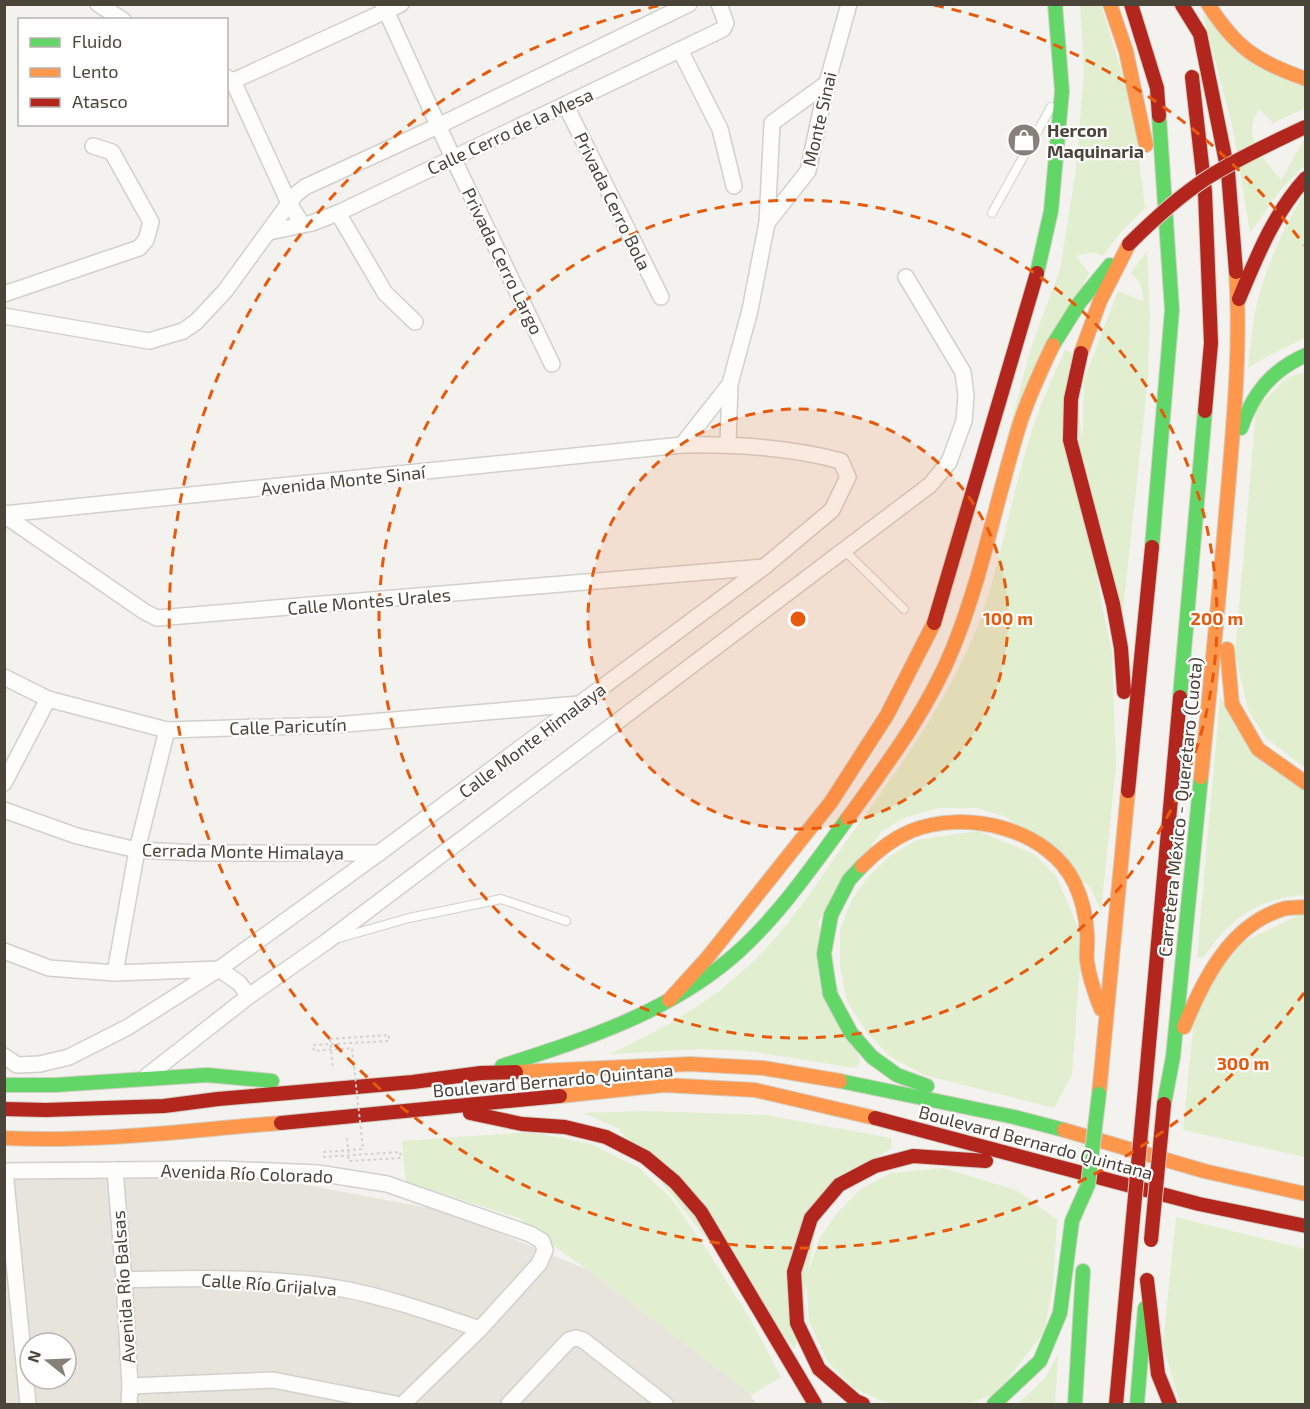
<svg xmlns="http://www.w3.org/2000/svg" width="1310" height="1409" font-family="'Exo 2',sans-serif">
  <rect width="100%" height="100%" fill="#f4f2ee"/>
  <path fill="#e7e4dc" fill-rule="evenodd" d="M67,1178L275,1179L450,1212L588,1270L745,1389L757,1404H5L4,1180ZM30,1343H66V1379H30Z"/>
  <g fill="#e1eecf">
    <polygon points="1080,5 1101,5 1133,109 1145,208 1122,231 1102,256 1093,252 1076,256 1089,273 1006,441 1031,348 1060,269 1076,170 1084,70"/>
    <path d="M1203,14L1305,84V108L1273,123L1259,109C1241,138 1263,157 1281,180L1305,138L1306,164L1282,188L1250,233L1233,129Z"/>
    <path d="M1305,192V338L1266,357L1248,368C1251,347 1252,324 1257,303C1267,264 1284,227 1305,192Z"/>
    <path d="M1147,251L1150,316L1148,377L1122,620L1081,477L1084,379L1118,291L1143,301C1144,288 1140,282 1131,273Z"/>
    <path d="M1065,350L1072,353L1100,596L1112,652L1116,765L1101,912L1091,888L1007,817L977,808H939L904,818L881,832L818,922L860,1062L855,1068L748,1051L702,1049L610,1054C658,1031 705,1006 744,970C785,934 814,887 845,843C893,776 942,711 974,635C999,574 1009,506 1028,443C1037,411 1051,381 1065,350Z"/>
    <polygon points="1305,372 1305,768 1266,738 1248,710 1235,654 1256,409 1286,378"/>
    <path d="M1220,698L1305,793V895C1256,899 1231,918 1203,958L1197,957Z"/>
    <polygon points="978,831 1034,854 1056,876 1082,937 1072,1075 1054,1108 924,1075 891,1057 868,1034 847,1002 840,966 840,929 852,899 869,876 890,856 916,840"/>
    <polygon points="1305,912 1305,1157 1183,1130 1194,1018 1231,948"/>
    <polygon points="643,1111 765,1115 891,1138 892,1148 822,1191 795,1349 618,1128 583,1113"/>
    <polygon points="532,1132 591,1144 639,1168 671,1198 706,1248 752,1322 781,1377 750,1396 745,1389 588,1270 558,1249 519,1218 406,1182 402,1141"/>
    <polygon points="943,1168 1016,1190 1057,1220 1053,1285 1044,1332 997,1393 968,1404 894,1404 884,1402 854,1388 827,1361 809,1321 806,1281 819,1239 837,1213 862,1188 891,1173"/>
    <polygon points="1176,1217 1305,1249 1305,1404 1180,1404 1163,1345"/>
    <polygon points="1058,1354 1055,1404 1018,1404 1045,1378"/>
  </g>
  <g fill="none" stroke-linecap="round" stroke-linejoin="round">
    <defs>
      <g id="lane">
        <polyline points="992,213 1051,107"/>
        <polyline points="843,549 904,609"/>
        <polyline points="339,938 409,918 501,899 566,921"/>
      </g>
      <g id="street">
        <polyline points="98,4 123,20"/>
        <polyline points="383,4 453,158 552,364"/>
        <polyline points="680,50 720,129 734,186"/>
        <polyline points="226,77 233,81 289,203 302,224"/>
        <polyline points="233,81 401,4"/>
        <polyline points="566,106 661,297"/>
        <polyline points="338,213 385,293 415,322"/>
        <polyline points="767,223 808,171 827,83 849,4"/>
        <polyline points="269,232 312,223 338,213 717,32 723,29 726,23 719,4"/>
        <polyline points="4,294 139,248 146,240 151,222 112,152 93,146"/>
        <polyline points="4,316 149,341 183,331 196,322 225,291 295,195 305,187 438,126 689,4"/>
        <polyline points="728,444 730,384 750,310 767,223 772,123 827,83"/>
        <polyline points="682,445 730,384"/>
        <path d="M4,514L682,445C735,444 790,447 841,461L848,477L832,510L764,567L379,853L219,969L128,1027L69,1057L40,1064L17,1065L4,1056"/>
        <polyline points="4,515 145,612 157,618 764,567"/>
        <polyline points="4,677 48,699 167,730 335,725 579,704"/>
        <polyline points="4,783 48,699"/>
        <polyline points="4,810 77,836 137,850 201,853 379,853"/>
        <polyline points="4,951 49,968 115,973 219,969 239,983 249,996"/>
        <polyline points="115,973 137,850 167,730"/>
        <polyline points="147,1076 249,996 326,942 930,485 949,462 964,421 966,396 963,372 906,277"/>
        <polyline points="115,1170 124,1280 130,1386 129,1404"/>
        <polyline points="4,1171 222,1169 318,1173 387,1184 530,1234 542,1241 545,1250 539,1264 480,1329 403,1404"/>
        <polyline points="5,1171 28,1404"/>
        <path d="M124,1280C197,1278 271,1276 343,1289C390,1298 435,1314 480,1329"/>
        <polyline points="130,1386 273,1380 396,1404"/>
        <polyline points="509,1404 569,1340 576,1338 583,1340 665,1404"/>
      </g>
      <g id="fast">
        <polyline points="1037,273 1051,211 1062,91 1055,4"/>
        <polyline points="1053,345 1080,302 1110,265"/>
        <path d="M1241,428C1253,393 1272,370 1306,355"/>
        <polyline points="1152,547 1172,310 1159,116"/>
        <polyline points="1180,697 1205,411"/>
        <polyline points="862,866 849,880 831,915 824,954 830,994 851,1033 872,1057 897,1075 927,1086"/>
        <path d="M502,1066C586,1039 671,1012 738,952C781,913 814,864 848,818"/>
        <polyline points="840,1081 1014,1117 1064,1130"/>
        <polyline points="4,1085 55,1085 207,1075 272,1081"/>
        <polyline points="1164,1104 1173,1057 1201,777"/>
        <polyline points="994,1404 1040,1361 1060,1313 1072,1221 1088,1185"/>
        <polyline points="1075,1404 1083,1271"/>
        <polyline points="1137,1404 1145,1308"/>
      </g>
      <g id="slow">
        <polyline points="1110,4 1126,51 1146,145"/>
        <path d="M1208,4C1236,48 1257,62 1306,79"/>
        <polyline points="1081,353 1100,301 1129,244"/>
        <polyline points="1227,649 1232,704 1258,749 1306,783"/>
        <path d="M1201,777C1211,681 1220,586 1228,490C1234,417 1241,345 1236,272"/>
        <path d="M848,818C887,764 928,710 953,648C983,574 997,496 1021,420C1030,394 1041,370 1053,345"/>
        <path d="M862,866C876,852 892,839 911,831C965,809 1049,828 1075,884C1082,899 1086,917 1087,933C1088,942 1086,951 1087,961C1089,977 1095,994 1101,1009"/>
        <polyline points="669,1000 708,957 831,802 887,715 934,623"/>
        <path d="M1184,1027C1203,980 1230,925 1283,909C1290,907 1298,908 1306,907"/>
        <polyline points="516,1072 690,1064 763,1068 840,1081"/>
        <polyline points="1099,1094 1128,791"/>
        <polyline points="560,1096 664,1085 755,1090 875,1118"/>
        <polyline points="1064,1130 1204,1171 1306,1194"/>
        <path d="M4,1138C96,1143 189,1130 281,1123"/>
      </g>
      <g id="jam">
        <polyline points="1131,4 1157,88 1159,116"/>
        <polyline points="1182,5 1200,34 1228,172 1236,272"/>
        <polyline points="1192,77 1205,192 1211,343 1205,411"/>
        <path d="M1239,299C1257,256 1274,213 1306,178"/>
        <polyline points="1081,353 1071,399 1070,440 1113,604 1121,648 1124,692"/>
        <polyline points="934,623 1037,273"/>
        <polyline points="1128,791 1152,547"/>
        <polyline points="1144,1100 1180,697"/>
        <polyline points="4,1109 46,1110 164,1106 218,1099 413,1082 481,1073 516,1072"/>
        <polyline points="470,1113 522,1124 565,1127 606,1137 645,1157 675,1182 701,1212 815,1404"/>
        <polyline points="875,1118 1199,1204 1306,1226"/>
        <polyline points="281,1123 560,1096"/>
        <polyline points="1147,1280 1158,1374 1170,1404"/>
        <polyline points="863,1404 856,1401 819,1369 797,1323 794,1272 811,1218 839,1185 875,1166 913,1156 986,1161"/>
        <polyline points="1116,1404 1132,1229"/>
      </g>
    </defs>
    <use href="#lane" stroke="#d2d0cb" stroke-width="10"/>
    <use href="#street" stroke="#d2d0cb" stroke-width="18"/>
    <use href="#fast" stroke="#d3cfc5" stroke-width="16"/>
    <use href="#slow" stroke="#d3cfc5" stroke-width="16"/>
    <use href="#jam" stroke="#d3cfc5" stroke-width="16"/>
    <g stroke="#d3d2cc" stroke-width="2" stroke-dasharray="3 3" stroke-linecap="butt">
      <polyline points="330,1039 333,1069"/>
      <polyline points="347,1138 349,1161"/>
    </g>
    <use href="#lane" stroke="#fdfdfc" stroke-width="8"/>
    <use href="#street" stroke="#fdfdfc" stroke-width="15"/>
    <use href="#fast" stroke="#63d668" stroke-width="14"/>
    <use href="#slow" stroke="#ff974d" stroke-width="14"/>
    <use href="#jam" stroke="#b3261e" stroke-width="14"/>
    <defs>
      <polyline id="fast-bridge" points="1088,1185 1099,1094"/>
      <g id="jam-bridge">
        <path d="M1129,244C1153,220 1178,197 1207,178C1238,158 1272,143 1305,127"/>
        <polyline points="1132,1229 1144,1100"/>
        <polyline points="1151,1240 1164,1104"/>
      </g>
    </defs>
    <use href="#fast-bridge" stroke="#d3cfc5" stroke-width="16" stroke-linecap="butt"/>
    <use href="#jam-bridge" stroke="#d3cfc5" stroke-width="16" stroke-linecap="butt"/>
    <polyline stroke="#d3d2cc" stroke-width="2" stroke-dasharray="3 3" stroke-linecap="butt" points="330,1039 389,1035 389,1041 313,1045 314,1051 352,1048 363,1149 324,1152 324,1157 400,1152 401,1158 349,1161"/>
    <use href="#fast-bridge" stroke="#63d668" stroke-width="14"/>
    <use href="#jam-bridge" stroke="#b3261e" stroke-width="14"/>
  </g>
  <circle cx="798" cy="619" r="210" fill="#e8590c" fill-opacity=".12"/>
  <g fill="none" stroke="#e8590c" stroke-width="3" stroke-dasharray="10 8">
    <circle cx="798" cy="619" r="210"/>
    <circle cx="798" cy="619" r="419"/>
    <path d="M1304 993A629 629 0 1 1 662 5M934 5A629 629 0 0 1 1304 245"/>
  </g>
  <defs>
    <symbol id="shop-disc" viewBox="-11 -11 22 22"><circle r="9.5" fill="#868178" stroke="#fff"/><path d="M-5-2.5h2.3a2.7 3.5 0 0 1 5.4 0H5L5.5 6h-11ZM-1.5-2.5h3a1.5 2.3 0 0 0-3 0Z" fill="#fff"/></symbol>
  </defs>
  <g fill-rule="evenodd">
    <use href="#shop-disc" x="1005" y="121" width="38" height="38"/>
  </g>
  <g text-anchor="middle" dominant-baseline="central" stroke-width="4.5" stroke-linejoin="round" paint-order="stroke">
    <g font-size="18" fill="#4b4439" stroke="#fff">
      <text transform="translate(819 119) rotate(-77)">Monte Sinai</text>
      <text transform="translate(510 131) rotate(-25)">Calle Cerro de la Mesa</text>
      <text transform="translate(613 201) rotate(64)">Privada Cerro Bola</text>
      <text transform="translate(503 261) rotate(64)">Privada Cerro Largo</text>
      <text transform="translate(343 480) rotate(-6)">Avenida Monte Sinaí</text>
      <text transform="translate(369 601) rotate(-5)">Calle Montes Urales</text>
      <text transform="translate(288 726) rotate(-2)">Calle Paricutín</text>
      <text transform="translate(532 740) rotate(-37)">Calle Monte Himalaya</text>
      <text transform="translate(1180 807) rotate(-84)">Carretera México - Querétaro (Cuota)</text>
      <text transform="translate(243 851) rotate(1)">Cerrada Monte Himalaya</text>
      <text transform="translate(553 1080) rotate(-5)">Boulevard Bernardo Quintana</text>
      <text transform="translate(1036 1142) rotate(15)">Boulevard Bernardo Quintana</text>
      <text transform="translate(247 1173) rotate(2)">Avenida Río Colorado</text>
      <text transform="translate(269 1284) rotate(4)">Calle Río Grijalva</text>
      <text transform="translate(123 1287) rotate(-94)">Avenida Río Balsas</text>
    </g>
    <g font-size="18" font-weight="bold" fill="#4b4439" stroke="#fff" text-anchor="start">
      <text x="1047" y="130">Hercon<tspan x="1047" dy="21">Maquinaria</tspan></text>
    </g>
  </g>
  <circle cx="798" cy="619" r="9" fill="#e8590c" stroke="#fff" stroke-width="3"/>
  <g font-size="18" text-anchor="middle" font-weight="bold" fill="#e8590c" stroke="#fff" stroke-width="4.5" stroke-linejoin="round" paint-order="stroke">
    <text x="1008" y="625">100 m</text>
    <text x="1217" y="625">200 m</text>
    <text x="1243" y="1070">300 m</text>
  </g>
  <rect width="1310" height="1409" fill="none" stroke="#4b4439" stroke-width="12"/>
  <rect x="18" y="18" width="210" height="108" fill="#ffffff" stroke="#b7b4b0" stroke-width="1.5"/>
  <rect x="30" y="38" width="30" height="9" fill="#63d668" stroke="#b7b4b0" stroke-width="1.5"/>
  <text x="72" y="48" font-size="18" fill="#4b4439">Fluido</text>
  <rect x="30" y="68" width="30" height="9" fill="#ff974d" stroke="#b7b4b0" stroke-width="1.5"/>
  <text x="72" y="78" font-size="18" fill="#4b4439">Lento</text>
  <rect x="30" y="98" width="30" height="9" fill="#b3261e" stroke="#b7b4b0" stroke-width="1.5"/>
  <text x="72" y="108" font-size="18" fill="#4b4439">Atasco</text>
  <g transform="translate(48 1361) rotate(288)"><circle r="28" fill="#ffffff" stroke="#b7b4b0" stroke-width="1.5"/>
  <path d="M0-4.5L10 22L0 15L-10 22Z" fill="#868178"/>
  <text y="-9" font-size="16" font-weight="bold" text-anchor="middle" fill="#4b4439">N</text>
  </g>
</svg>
